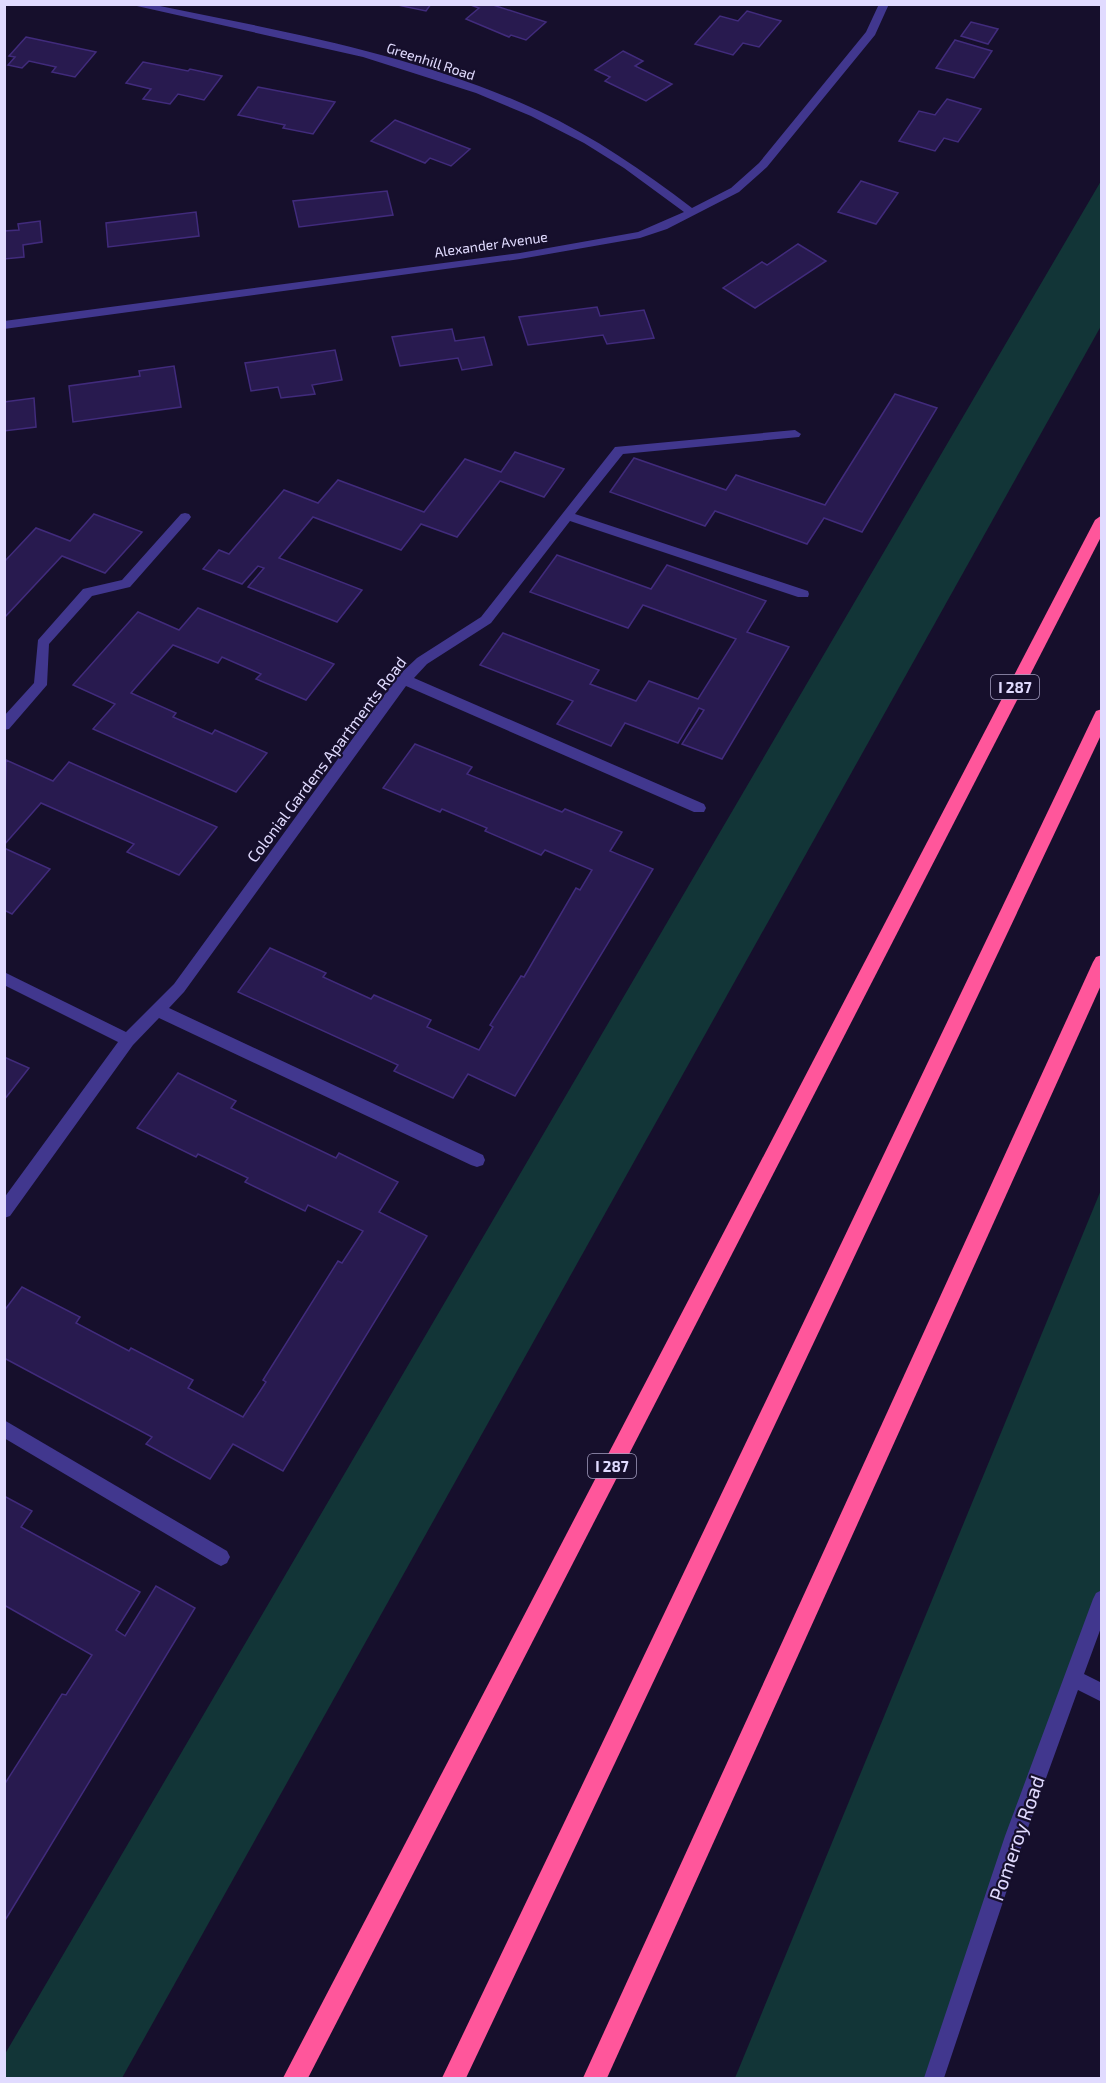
<svg xmlns="http://www.w3.org/2000/svg" width="1106" height="2083" font-family="'Exo 2',sans-serif">
  <rect width="100%" height="100%" fill="#160f2c"/>
  <g fill="#123537">
    <polygon points="1101,181 1101,326 122,2078 5,2078 5,2054"/>
    <polygon points="1101,1190 1101,1620 969,1986 933,2078 735,2078"/>
  </g>
  <g fill="#281a4f" stroke="#412b7c" stroke-width="1.5">
    <polygon points="393,4 431,4 426,11"/>
    <polygon points="468,4 490,4 546,22 526,40 511,35 509,37 466,19 479,8"/>
    <polygon points="747,11 781,21 759,47 743,43 733,55 695,44 720,16 738,21"/>
    <polygon points="971,22 998,29 988,44 961,36"/>
    <polygon points="26,37 96,52 75,77 52,72 56,67 29,61 22,68 8,65 15,57 9,56"/>
    <polygon points="955,40 992,51 974,78 936,68"/>
    <polygon points="623,51 643,61 635,66 672,84 646,101 605,81 610,77 595,70"/>
    <polygon points="143,62 188,71 190,69 222,76 204,100 178,94 170,104 143,99 151,89 126,83"/>
    <polygon points="258,87 335,102 313,134 283,128 285,125 238,115"/>
    <polygon points="947,99 981,109 958,142 944,138 935,151 899,141 919,111 935,115"/>
    <polygon points="395,120 470,149 451,166 430,158 425,163 371,141"/>
    <polygon points="861,181 898,193 876,224 838,212"/>
    <polygon points="387,191 393,215 299,227 293,201"/>
    <polygon points="196,212 199,236 108,247 106,223"/>
    <polygon points="40,221 42,242 23,245 24,257 4,259 4,231 19,230 18,224"/>
    <polygon points="798,244 826,261 755,308 723,288 762,262 767,265"/>
    <polygon points="597,307 600,316 644,310 654,338 607,344 603,335 528,345 519,317"/>
    <polygon points="452,329 455,341 484,337 492,365 462,370 458,358 400,366 392,337"/>
    <polygon points="335,350 342,380 312,385 315,394 281,398 278,387 251,391 245,363"/>
    <polygon points="174,366 181,407 73,422 69,386 140,376 139,371"/>
    <polygon points="895,394 937,408 862,532 824,518 807,544 715,511 705,526 610,492 634,458 726,490 736,475 825,505"/>
    <polygon points="34,398 36,427 4,431 4,402"/>
    <polygon points="515,452 564,469 544,497 500,481 457,537 421,524 401,550 313,517 279,558 362,590 337,622 248,587 264,568 258,566 242,584 203,569 219,550 229,554 284,490 318,503 338,480 424,512 465,459 501,472"/>
    <polygon points="94,514 142,532 105,573 62,556 4,618 4,562 36,528 70,541"/>
    <polygon points="557,555 651,589 667,565 766,601 747,632 789,647 722,759 682,744 704,710 699,708 678,743 625,723 611,746 557,724 573,701 480,665 503,633 599,670 590,684 636,701 649,681 698,699 736,639 643,605 628,628 530,592"/>
    <polygon points="198,608 334,664 306,700 256,679 261,674 222,657 218,663 173,645 131,693 176,713 173,717 212,734 215,730 267,753 236,792 93,729 115,704 73,685 138,612 179,630"/>
    <polygon points="415,744 472,767 467,774 562,812 565,809 622,832 610,851 653,869 515,1096 468,1074 453,1098 394,1071 398,1065 238,992 270,948 326,973 323,977 371,999 374,995 431,1020 427,1027 479,1050 493,1027 490,1025 521,976 524,977 576,888 580,890 592,870 545,850 541,855 485,831 487,828 442,809 440,812 383,788"/>
    <polygon points="6,760 53,781 69,762 217,827 179,875 127,852 134,844 41,803 4,845"/>
    <polygon points="4,848 50,869 12,914 4,910"/>
    <polygon points="4,1057 29,1068 4,1100"/>
    <polygon points="178,1073 236,1101 231,1108 336,1158 339,1153 398,1182 379,1212 427,1236 283,1471 233,1444 210,1479 146,1444 152,1437 4,1358 4,1311 22,1287 80,1317 76,1323 129,1351 131,1348 193,1380 188,1388 243,1417 266,1382 263,1380 338,1261 342,1263 363,1231 308,1205 305,1211 245,1182 248,1178 198,1154 196,1157 137,1128"/>
    <polygon points="4,1496 32,1511 21,1527 140,1592 116,1630 125,1636 156,1586 195,1608 4,1922 4,1785 62,1694 66,1695 92,1655 4,1605"/>
  </g>
  <g fill="none" stroke-linecap="round" stroke-linejoin="round">
    <g fill="#41378e" fill-rule="evenodd">
      <path d="M128,4H150C281,31 417,54 539,111C594,137 644,171 692,208L731,188L759,163L866,32L879,4H889L875,35L767,167L739,192L667,229L640,238L520,259L4,329V321L520,253L638,232L684,212L624,168L584,143L531,116L476,93L363,57Z"/>
      <polygon points="795,430 801,434 799,437 623,454 575,514 808,591 809,594 808,597 798,597 570,521 491,623 427,664 414,678 704,804 706,808 704,812 694,812 406,686 184,992 169,1008 483,1155 485,1160 483,1165 477,1167 471,1165 159,1018 133,1045 10,1216 4,1218 4,1198 118,1042 4,985 4,972 126,1032 174,984 399,675 417,658 481,617 615,447"/>
      <polygon points="185,513 189,514 191,517 189,520 130,587 92,596 49,644 47,685 9,729 4,730 4,716 34,683 38,640 83,589 122,580 181,514"/>
      <polygon points="4,1420 227,1551 230,1557 227,1563 221,1566 215,1563 4,1438"/>
      <polygon points="1102,1590 1102,1625 1084,1674 1102,1683 1102,1702 1078,1690 1025,1836 944,2078 924,2078 1005,1836 1093,1599 1096,1593"/>
    </g>
    <g fill="#ff569b" fill-rule="evenodd">
      <polygon points="1102,515 1102,535 308,2078 283,2078 1095,520"/>
      <polygon points="1102,709 1102,733 466,2078 442,2078 1094,715 1096,711"/>
      <polygon points="1102,955 1102,983 607,2078 583,2078 1093,962 1096,957"/>
    </g>
  </g>
  <g text-anchor="middle" dominant-baseline="central" stroke-width="4.5" stroke-linejoin="round" paint-order="stroke">
    <g font-size="14" fill="#e1dbff" stroke="#160f2c">
      <text transform="translate(431 61) rotate(18)">Greenhill Road</text>
      <text transform="translate(491 244) rotate(-8)">Alexander Avenue</text>
    </g>
    <g fill="#160f2c" stroke="#a49ec0" stroke-width="1.5">
      <rect x="991" y="675" width="48" height="24" rx="4.5"/>
      <rect x="588" y="1454" width="48" height="24" rx="4.5"/>
    </g>
    <g font-size="15" font-weight="bold" fill="#e1dbff">
      <text x="1015" y="687">I 287</text>
      <text x="612" y="1466">I 287</text>
    </g>
    <g font-size="16" fill="#e1dbff" stroke="#160f2c">
      <text transform="translate(326 759) rotate(-53)">Colonial Gardens Apartments Road</text>
    </g>
    <g font-size="20" fill="#e1dbff" stroke="#160f2c">
      <text transform="translate(1016 1838) rotate(-71)">Pomeroy Road</text>
    </g>
  </g>
  <rect width="1106" height="2083" fill="none" stroke="#e1dbff" stroke-width="12"/>
</svg>
